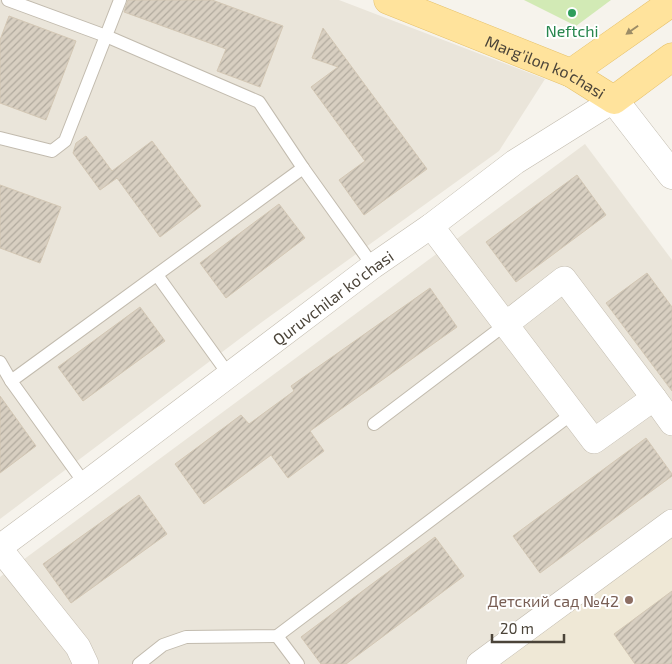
<svg xmlns="http://www.w3.org/2000/svg" width="672" height="664" font-family="'Exo 2',sans-serif">
  <defs>
    <pattern id="building-hatch" width="6" height="6" patternUnits="userSpaceOnUse" patternTransform="scale(1.25)"><rect width="6" height="6" fill="#d8cfc1"/><path d="M-1 1l2-2M0 6l6-6M5 7l2-2" fill="none" stroke="#b1aa9e"/></pattern>
  </defs>
  <rect width="100%" height="100%" fill="#f6f3ec"/>
  <g fill="#eae5da">
    <polygon points="0,0 339,0 545,79 499,151 262,322 0,519"/>
    <polygon points="585,144 672,260 672,664 0,664 0,577"/>
  </g>
  <polygon fill="#efe8d6" points="672,536 672,664 500,664"/>
  <polygon fill="#d2eab5" points="524,0 611,0 576,26"/>
  <g fill="url(#building-hatch)" stroke="#d3c7b4">
    <polygon points="128,0 212,0 283,26 260,87 217,71 226,49 124,12"/>
    <polygon points="9,16 76,41 46,120 0,103 0,40"/>
    <polygon points="323,28 427,169 364,215 339,180 365,161 311,87 338,67 312,58"/>
    <polygon points="86,136 112,171 152,141 201,206 160,237 117,178 100,190 73,153 76,143"/>
    <polygon points="577,175 606,215 516,282 486,242"/>
    <polygon points="0,185 61,207 40,263 0,248"/>
    <polygon points="279,204 305,238 226,298 200,263"/>
    <polygon points="647,273 672,307 672,391 606,303"/>
    <polygon points="430,288 457,327 310,431 324,451 288,478 271,455 204,504 175,464 241,415 249,424 294,391 291,386"/>
    <polygon points="140,307 165,341 83,401 58,367"/>
    <polygon points="0,396 36,446 0,473"/>
    <polygon points="646,438 672,474 672,476 540,573 513,536"/>
    <polygon points="139,495 167,534 71,603 43,564"/>
    <polygon points="435,537 464,576 346,664 321,664 301,637"/>
    <polygon points="672,591 672,664 635,664 614,634"/>
  </g>
  <g fill="none" stroke-linecap="round" stroke-linejoin="round">
    <defs>
      <g id="service">
        <polyline points="120,0 106,36 259,102 303,168"/>
        <polyline points="0,138 52,151 65,141 106,36 8,0"/>
        <polyline points="157,275 229,375"/>
        <polyline points="0,362 11,381"/>
        <polyline points="374,424 506,324"/>
        <polyline points="85,484 11,381 303,168 373,266"/>
        <polyline points="277,636 298,664"/>
        <polyline points="139,664 163,645 186,637 277,636 573,413"/>
      </g>
      <g id="minor">
        <polyline points="431,226 594,441 654,398 672,423"/>
        <polyline points="506,324 564,279 654,398"/>
        <path id="s1" d="M0,547L85,484L373,266L431,226L515,162L614,100"/>
        <polyline points="0,549 78,647 86,664"/>
        <polyline points="479,664 672,522"/>
      </g>
      <polyline id="tertiary" points="614,100 672,175"/>
      <g id="primary">
        <path id="s2" d="M388,0L571,73L614,100L672,57"/>
        <polyline points="571,73 672,2"/>
      </g>
    </defs>
    <use href="#service" stroke="#c2bbae" stroke-width="14"/>
    <use href="#minor" stroke="#c2bbae" stroke-width="26"/>
    <use href="#tertiary" stroke="#c2bbae" stroke-width="29"/>
    <use href="#primary" stroke="#e6c16a" stroke-width="29"/>
    <use href="#service" stroke="#fff" stroke-width="12"/>
    <use href="#minor" stroke="#fff" stroke-width="25"/>
    <use href="#tertiary" stroke="#fff" stroke-width="28"/>
    <use href="#primary" stroke="#ffe39c" stroke-width="28"/>
  </g>
  <defs><path id="oneway-solid" d="M-6-.8H1V-3.2L6.5 0L1 3.2V.8H-6Z" transform="scale(1.25)"/></defs>
  <use fill="#9c8c66" href="#oneway-solid" transform="translate(632 30) rotate(145)"/>
  <circle fill="#2e9e5b" stroke="#fff" stroke-width="2" cx="572" cy="13" r="5"/>
  <circle fill="#8d6e63" stroke="#fff" stroke-width="2" cx="629" cy="600" r="5"/>
  <g text-anchor="middle" dominant-baseline="central" stroke-width="4" stroke-linejoin="round" paint-order="stroke">
    <g font-size="16" fill="#27864d" stroke="#fff">
      <text x="572" y="30">Neftchi</text>
    </g>
    <g font-size="16" fill="#4b4439" stroke="#fff">
      <text stroke="none"><textPath href="#s2" startOffset="171">Marg'ilon ko'chasi</textPath></text>
      <text stroke="none"><textPath href="#s1" startOffset="416">Quruvchilar ko'chasi</textPath></text>
    </g>
    <g font-size="16" fill="#785e54" stroke="#fff" text-anchor="end">
      <text x="619" y="600">Детский сад №42</text>
    </g>
  </g>
  <path d="M492 634v8h72v-8" fill="none" stroke="#4b4439" stroke-width="2.5"/>
  <text x="500" y="634" font-size="15" fill="#4b4439" stroke="#ffffff" stroke-width="4" paint-order="stroke">20 m</text>
</svg>
